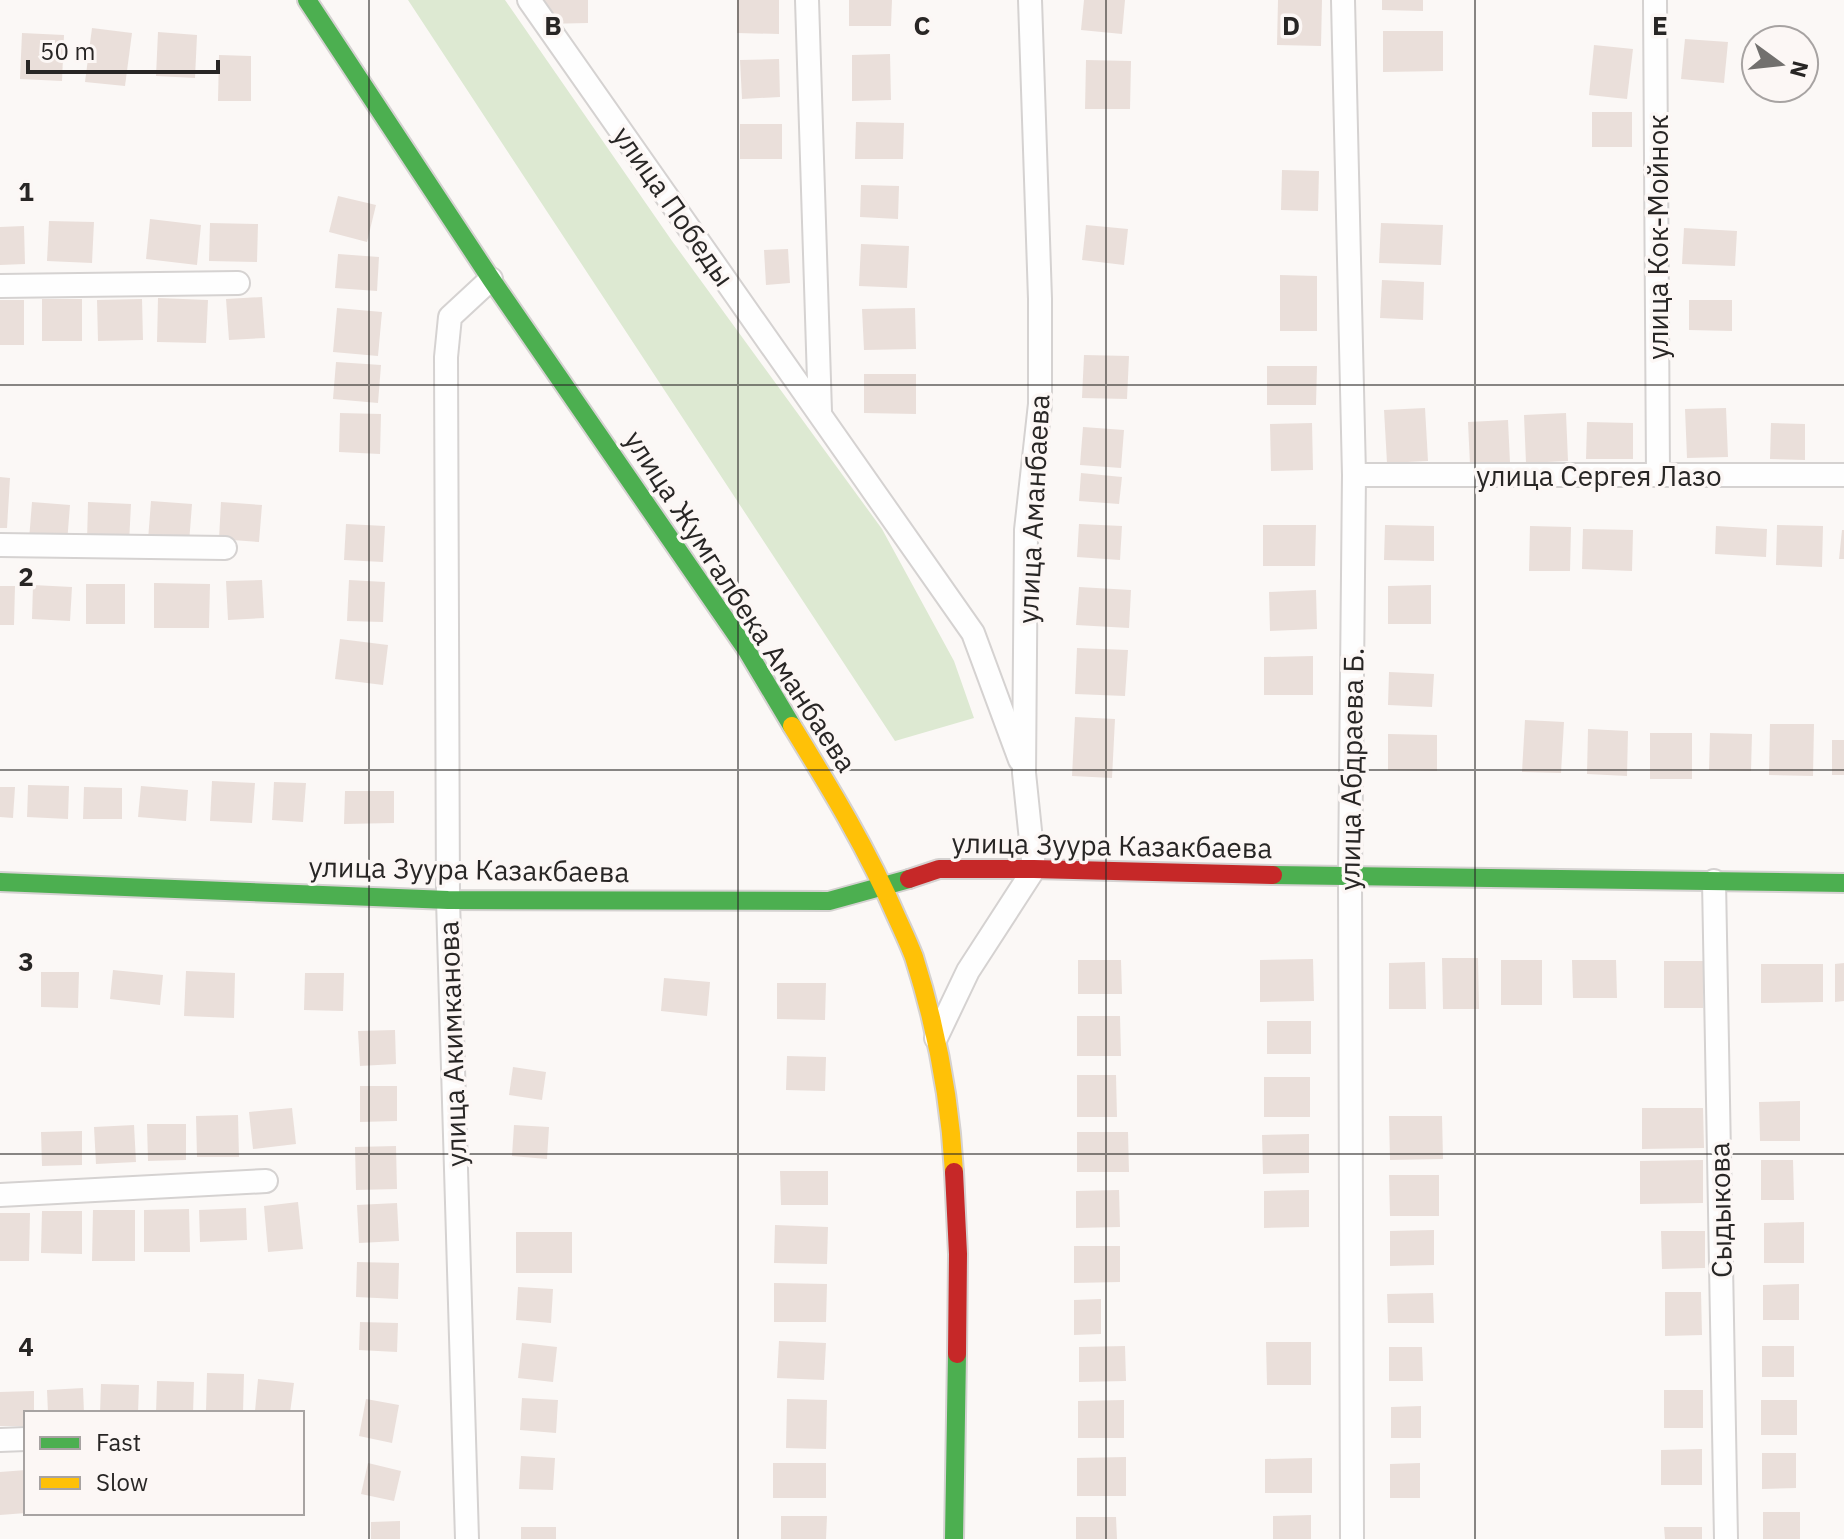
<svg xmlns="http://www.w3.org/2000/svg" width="1844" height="1539" font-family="'IBM Plex Sans',sans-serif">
  <rect width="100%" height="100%" fill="#fbf8f6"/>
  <polygon fill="#dde9d2" points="408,0 505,0 672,241 882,529 954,661 974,718 895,741"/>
  <g fill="#eadfda">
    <polygon points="544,0 588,0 588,23 544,24"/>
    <polygon points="737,0 779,0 779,34 737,33"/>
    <polygon points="849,0 892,0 891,26 849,26"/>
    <polygon points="1084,0 1125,0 1122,34 1081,30"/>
    <polygon points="1278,0 1322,0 1321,46 1277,45"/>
    <polygon points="1382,0 1423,0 1423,11 1382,10"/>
    <polygon points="92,28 132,33 125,86 85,82"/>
    <polygon points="1383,31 1443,31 1443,71 1383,72"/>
    <polygon points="158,32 197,35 195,78 156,76"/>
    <polygon points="22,33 64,35 62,81 20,79"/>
    <polygon points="1685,39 1728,42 1724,83 1681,79"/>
    <polygon points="1594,45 1633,49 1627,99 1589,95"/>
    <polygon points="890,54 891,100 852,101 852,55"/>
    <polygon points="219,55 251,56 251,101 218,101"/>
    <polygon points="779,59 780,97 742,99 740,60"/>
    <polygon points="1086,60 1131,61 1130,109 1085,109"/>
    <rect x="1592" y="112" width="40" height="35"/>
    <polygon points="856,122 904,123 903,159 855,159"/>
    <rect x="740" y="124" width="42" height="35"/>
    <polygon points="1282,170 1319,171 1318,211 1281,210"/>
    <polygon points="861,185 899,186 898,219 860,217"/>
    <polygon points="338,196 376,205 367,242 329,232"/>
    <polygon points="150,219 201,225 197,265 146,259"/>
    <polygon points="49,221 94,222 92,263 47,261"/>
    <polygon points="210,223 258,224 257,262 209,261"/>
    <polygon points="1381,223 1443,225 1441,265 1379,263"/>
    <polygon points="1086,225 1128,229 1124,265 1082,260"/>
    <polygon points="24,226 25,264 0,265 0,227"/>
    <polygon points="1684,228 1737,231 1735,266 1682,264"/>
    <polygon points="861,244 909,246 907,288 859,286"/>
    <polygon points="788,249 790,283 766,285 764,250"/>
    <polygon points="338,254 379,257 377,291 335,288"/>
    <polygon points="1280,275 1317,276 1317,331 1280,331"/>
    <polygon points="1382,280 1424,282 1423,320 1380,318"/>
    <polygon points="262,297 265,338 229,340 226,299"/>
    <polygon points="158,298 208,300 206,343 157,342"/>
    <rect x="42" y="299" width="40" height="42"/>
    <polygon points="142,299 143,340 98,341 97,300"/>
    <rect x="0" y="300" width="24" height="45"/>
    <polygon points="1689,300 1732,300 1732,331 1689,330"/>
    <polygon points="337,308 382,312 378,356 333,352"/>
    <polygon points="915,308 916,349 864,350 862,309"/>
    <polygon points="1084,355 1129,356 1127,399 1082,398"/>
    <polygon points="336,362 381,365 378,403 333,399"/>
    <polygon points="1267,366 1317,366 1316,405 1267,405"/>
    <polygon points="864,374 916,374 916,414 864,413"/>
    <polygon points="1425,408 1428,461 1387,463 1384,410"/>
    <polygon points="1726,408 1728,457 1687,458 1685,409"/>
    <polygon points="340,413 381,414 380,454 339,452"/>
    <polygon points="1566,413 1568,461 1526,463 1524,415"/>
    <polygon points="1508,420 1510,463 1470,465 1468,422"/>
    <polygon points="1587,422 1633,423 1633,459 1586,459"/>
    <polygon points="1312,423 1313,470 1271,471 1270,424"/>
    <polygon points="1771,423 1805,424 1805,460 1770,459"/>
    <polygon points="1083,427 1124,430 1121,468 1080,465"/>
    <polygon points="1081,473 1122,477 1119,504 1079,501"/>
    <polygon points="0,477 10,478 7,528 0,528"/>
    <polygon points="151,501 192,504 189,543 148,540"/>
    <polygon points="32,502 70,505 67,543 29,540"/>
    <polygon points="88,502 131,504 129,543 87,542"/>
    <polygon points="221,502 262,505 259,542 219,539"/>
    <polygon points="346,524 385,526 383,562 344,560"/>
    <polygon points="1079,524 1122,526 1120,560 1077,557"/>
    <polygon points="1263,525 1316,525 1315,566 1263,566"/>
    <polygon points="1385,525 1434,526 1434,561 1384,560"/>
    <polygon points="1777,525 1823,526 1822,567 1776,565"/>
    <polygon points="1530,526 1571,527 1570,571 1529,571"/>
    <polygon points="1716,526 1767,529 1766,557 1715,554"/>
    <polygon points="1583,529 1633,530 1632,571 1582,569"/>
    <polygon points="1842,530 1844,530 1844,559 1839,559"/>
    <polygon points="262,580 264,618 228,620 226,581"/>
    <polygon points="349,580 385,582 383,622 347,621"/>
    <polygon points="154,583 210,584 209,628 154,628"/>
    <rect x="86" y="584" width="39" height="40"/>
    <polygon points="33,585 72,587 70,621 32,619"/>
    <polygon points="1431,585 1431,624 1388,624 1388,586"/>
    <polygon points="0,586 15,586 14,625 0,625"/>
    <polygon points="1079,587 1131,590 1129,628 1076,625"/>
    <polygon points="1316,590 1317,629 1270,631 1269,592"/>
    <polygon points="340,639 388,645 383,685 335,679"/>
    <polygon points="1077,648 1128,650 1125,696 1075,694"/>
    <polygon points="1313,656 1313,695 1264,695 1264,657"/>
    <polygon points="1389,672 1434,674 1432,707 1388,705"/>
    <polygon points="1075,717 1115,719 1112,778 1072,776"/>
    <polygon points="1525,720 1564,722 1561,773 1522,772"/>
    <polygon points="1770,724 1814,724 1813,776 1769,775"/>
    <polygon points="1588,729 1628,731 1627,776 1587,774"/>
    <rect x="1650" y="733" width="42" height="46"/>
    <polygon points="1710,733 1752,734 1751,771 1709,770"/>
    <polygon points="1388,734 1437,735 1437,771 1388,770"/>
    <rect x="1832" y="740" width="12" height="35"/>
    <polygon points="212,781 255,783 252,823 210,821"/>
    <polygon points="274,782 306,783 303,822 272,820"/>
    <polygon points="28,785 69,786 68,819 27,817"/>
    <polygon points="141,786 188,790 186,821 138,817"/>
    <polygon points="0,787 15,787 13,818 0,817"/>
    <polygon points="84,787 122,788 122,819 83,819"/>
    <polygon points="345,791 394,791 394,823 344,824"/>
    <polygon points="1442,958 1478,958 1479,1009 1443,1009"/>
    <polygon points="1313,959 1314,1001 1260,1002 1260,960"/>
    <polygon points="1078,960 1121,960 1122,994 1078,994"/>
    <rect x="1501" y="960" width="41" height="45"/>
    <polygon points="1572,960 1616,960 1617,998 1573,998"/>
    <rect x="1664" y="961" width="39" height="47"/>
    <polygon points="1425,962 1426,1009 1389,1009 1389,963"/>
    <polygon points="1844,963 1844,1001 1835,1002 1835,964"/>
    <polygon points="1761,964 1823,964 1823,1002 1761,1003"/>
    <polygon points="113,970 163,975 160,1005 110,999"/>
    <polygon points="186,971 235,973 234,1018 184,1016"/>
    <polygon points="41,972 79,972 78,1008 41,1007"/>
    <polygon points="305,973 344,973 343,1011 304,1010"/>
    <polygon points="664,978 710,982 707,1016 661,1011"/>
    <polygon points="777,983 826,983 825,1020 777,1019"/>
    <polygon points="1077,1016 1120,1016 1121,1056 1077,1056"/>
    <rect x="1267" y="1021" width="44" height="33"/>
    <polygon points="395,1030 396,1064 360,1066 358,1031"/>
    <polygon points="787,1056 826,1057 825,1091 786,1090"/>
    <polygon points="513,1067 546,1072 542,1100 509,1095"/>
    <polygon points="1077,1075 1116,1075 1117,1117 1077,1117"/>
    <rect x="1264" y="1077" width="46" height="40"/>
    <polygon points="360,1086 397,1086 397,1121 360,1122"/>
    <polygon points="1800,1101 1800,1141 1760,1141 1759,1102"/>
    <polygon points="292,1108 296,1144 253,1149 249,1112"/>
    <polygon points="1642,1108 1703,1108 1704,1148 1642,1149"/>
    <polygon points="238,1115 239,1157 197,1157 196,1116"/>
    <polygon points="1389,1116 1442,1116 1443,1159 1390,1160"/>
    <polygon points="147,1124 186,1124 186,1160 148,1161"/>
    <polygon points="134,1125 136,1162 96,1164 94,1127"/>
    <polygon points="514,1125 549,1127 547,1159 512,1156"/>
    <polygon points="82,1131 82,1165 42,1166 41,1132"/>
    <polygon points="1077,1132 1128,1132 1129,1172 1077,1172"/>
    <polygon points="1309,1134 1309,1173 1263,1174 1262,1135"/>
    <polygon points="396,1146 397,1189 356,1190 355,1147"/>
    <polygon points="1703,1160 1703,1203 1640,1204 1640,1161"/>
    <polygon points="1761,1160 1793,1160 1794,1200 1761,1200"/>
    <polygon points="780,1171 828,1171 828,1205 781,1205"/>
    <polygon points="1389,1175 1439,1175 1439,1216 1390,1216"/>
    <polygon points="1119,1190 1120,1227 1076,1228 1076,1191"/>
    <polygon points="1309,1190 1309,1227 1264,1228 1264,1191"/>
    <polygon points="298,1202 303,1249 268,1252 264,1206"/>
    <polygon points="397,1203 399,1241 359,1243 357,1205"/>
    <polygon points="246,1208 247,1240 200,1242 199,1210"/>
    <polygon points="189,1209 190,1252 144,1252 144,1210"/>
    <polygon points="93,1210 135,1210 135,1261 92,1261"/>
    <polygon points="42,1211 82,1211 82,1254 41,1253"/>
    <polygon points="0,1213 30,1213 29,1261 0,1261"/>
    <polygon points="1804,1222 1804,1263 1764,1263 1764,1223"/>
    <polygon points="775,1225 828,1227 827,1264 774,1263"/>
    <polygon points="1434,1230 1434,1265 1390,1266 1390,1231"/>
    <polygon points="1661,1231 1705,1231 1705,1268 1662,1269"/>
    <rect x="516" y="1232" width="56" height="41"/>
    <polygon points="1074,1246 1120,1246 1120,1282 1074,1283"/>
    <polygon points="357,1262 399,1263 398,1299 356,1297"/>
    <polygon points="774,1283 827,1284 826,1322 774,1322"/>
    <polygon points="1799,1284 1799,1320 1763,1320 1763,1285"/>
    <polygon points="518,1287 553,1289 551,1323 516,1320"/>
    <polygon points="1665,1292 1701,1292 1702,1335 1665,1336"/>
    <polygon points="1433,1293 1434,1323 1388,1323 1387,1294"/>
    <polygon points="1101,1299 1101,1334 1074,1335 1074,1300"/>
    <polygon points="360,1322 398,1323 397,1352 359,1350"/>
    <polygon points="779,1341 826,1343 824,1380 777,1378"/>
    <polygon points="1266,1342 1311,1342 1311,1385 1267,1385"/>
    <polygon points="522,1343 557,1347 553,1382 518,1378"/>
    <polygon points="1125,1346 1126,1381 1079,1382 1079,1347"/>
    <rect x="1762" y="1346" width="32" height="31"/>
    <polygon points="1389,1347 1422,1347 1423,1381 1389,1381"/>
    <polygon points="207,1373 244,1374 243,1412 206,1411"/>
    <polygon points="258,1379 294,1383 290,1413 255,1411"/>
    <polygon points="157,1381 194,1382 193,1413 156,1413"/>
    <polygon points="101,1384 139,1385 138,1413 100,1413"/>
    <polygon points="83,1388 84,1413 48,1413 47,1390"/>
    <rect x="1664" y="1390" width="39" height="38"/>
    <polygon points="34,1391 34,1413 26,1413 26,1426 0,1426 0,1392"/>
    <polygon points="522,1398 558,1400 556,1433 520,1430"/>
    <polygon points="366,1399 399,1405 392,1443 359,1436"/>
    <polygon points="787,1399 827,1400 826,1449 786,1448"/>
    <polygon points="1124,1400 1124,1438 1078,1438 1078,1401"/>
    <rect x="1761" y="1400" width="36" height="35"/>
    <polygon points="1421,1406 1421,1438 1391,1438 1391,1407"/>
    <polygon points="1702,1449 1702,1485 1661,1485 1661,1450"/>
    <polygon points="1762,1453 1796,1453 1796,1488 1762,1489"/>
    <polygon points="521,1456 555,1458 553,1490 519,1489"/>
    <polygon points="1126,1457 1126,1496 1077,1496 1077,1458"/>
    <polygon points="1312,1458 1312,1493 1265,1493 1265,1459"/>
    <polygon points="368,1463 401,1471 394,1501 361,1494"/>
    <rect x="773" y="1463" width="53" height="35"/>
    <polygon points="1420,1463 1420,1498 1390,1498 1390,1464"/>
    <polygon points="26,1470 26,1513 0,1515 0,1472"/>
    <rect x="1763" y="1512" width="37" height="27"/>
    <polygon points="1311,1515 1311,1539 1273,1539 1273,1516"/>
    <polygon points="781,1516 827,1516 826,1539 781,1539"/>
    <polygon points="1076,1517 1116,1517 1117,1539 1076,1539"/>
    <polygon points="400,1521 400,1539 371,1539 371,1522"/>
    <rect x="521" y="1527" width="35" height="12"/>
    <polygon points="1664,1527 1702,1527 1702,1539 1665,1539"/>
  </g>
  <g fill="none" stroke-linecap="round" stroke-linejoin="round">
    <defs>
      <g id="street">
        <polyline points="529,0 973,633 1020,760"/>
        <polyline points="807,0 820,412"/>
        <polyline points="1343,0 1354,475 1350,877 1352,1539"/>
        <polyline points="1655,0 1658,474"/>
        <polyline points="0,286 238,283"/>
        <polyline points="1354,475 1844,475"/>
        <polyline points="0,545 225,548"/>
        <polyline points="1714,881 1726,1539"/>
        <polyline points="936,1038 968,971 1034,869 1024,773 1026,530 1040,404 1040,299 1030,0"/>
        <polyline points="0,1195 266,1181"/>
        <polyline points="0,1440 26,1439"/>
        <polyline points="467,1539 448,900 446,357 450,317 491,279"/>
      </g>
      <g id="fast">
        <polyline points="307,0 491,279 746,649 792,726"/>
        <polyline points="1273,875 1844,883"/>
        <polyline points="0,882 448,900 829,901 909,879"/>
        <polyline points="954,1539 957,1354"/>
      </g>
      <path id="slow" d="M792,726C830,788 868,850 897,918C903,931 909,944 914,957C936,1026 950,1099 954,1172"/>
      <g id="jam">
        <polyline points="909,879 939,869 1034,869 1273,875"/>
        <polyline points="954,1172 958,1254 957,1354"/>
      </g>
    </defs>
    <use href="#street" stroke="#d5d2d1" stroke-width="26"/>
    <use href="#fast" stroke="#d5d2d1" stroke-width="22"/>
    <use href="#slow" stroke="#d5d2d1" stroke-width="22"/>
    <use href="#jam" stroke="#d5d2d1" stroke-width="22"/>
    <use href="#street" stroke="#fefefe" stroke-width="22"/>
    <use href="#fast" stroke="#4caf50" stroke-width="18"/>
    <use href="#slow" stroke="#ffc107" stroke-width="18"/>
    <use href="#jam" stroke="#c62828" stroke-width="18"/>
  </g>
  <path fill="none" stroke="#282625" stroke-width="2" stroke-opacity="0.55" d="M369,0V1539M738,0V1539M1106,0V1539M1475,0V1539M0,385H1844M0,770H1844M0,1154H1844"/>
  <g text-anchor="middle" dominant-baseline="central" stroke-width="7" stroke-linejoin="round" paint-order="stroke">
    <g font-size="28" fill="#282625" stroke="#fcf7f5">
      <text transform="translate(674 206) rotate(55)">улица Победы</text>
      <text transform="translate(1657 237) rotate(-90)">улица Кок-Мойнок</text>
      <text x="1599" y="475">улица Сергея Лазо</text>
      <text transform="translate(1033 509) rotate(-87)">улица Аманбаева</text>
      <text transform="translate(741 601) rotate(57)">улица Жумгалбека Аманбаева</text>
      <text transform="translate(1351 769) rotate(-89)">улица Абдраева Б.</text>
      <text transform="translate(1112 845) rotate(1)">улица Зуура Казакбаева</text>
      <text transform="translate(469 869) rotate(1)">улица Зуура Казакбаева</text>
      <text transform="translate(452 1044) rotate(-92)">улица Акимканова</text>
      <text transform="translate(1720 1210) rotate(-91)">Сыдыкова</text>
    </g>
  </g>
  <g font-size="26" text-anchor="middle" font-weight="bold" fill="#282625" stroke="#fcf7f5" stroke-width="7" stroke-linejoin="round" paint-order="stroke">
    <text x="553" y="35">B</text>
    <text x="922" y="35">C</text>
    <text x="1291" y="35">D</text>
    <text x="1660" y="35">E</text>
    <text x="26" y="201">1</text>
    <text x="26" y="586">2</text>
    <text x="26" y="971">3</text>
    <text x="26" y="1356">4</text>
  </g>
  <rect x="24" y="1411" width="280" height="104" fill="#fcf7f5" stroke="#a7a3a2" stroke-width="2"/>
  <rect x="40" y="1437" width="40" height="12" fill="#4caf50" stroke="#a7a3a2" stroke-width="2"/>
  <text x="96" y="1451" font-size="24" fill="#282625">Fast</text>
  <rect x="40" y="1477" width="40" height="12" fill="#ffc107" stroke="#a7a3a2" stroke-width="2"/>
  <text x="96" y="1491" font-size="24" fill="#282625">Slow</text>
  <g transform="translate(1780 64) rotate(105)"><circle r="38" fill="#fcf7f5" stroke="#a7a3a2" stroke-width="2"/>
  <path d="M0-6L14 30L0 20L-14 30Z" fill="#72706e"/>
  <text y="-12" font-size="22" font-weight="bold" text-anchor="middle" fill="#282625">N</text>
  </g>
  <path d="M28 60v12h190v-12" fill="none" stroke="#282625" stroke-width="4"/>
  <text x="40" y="60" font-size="24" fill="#282625" stroke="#fcf7f5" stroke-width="6" paint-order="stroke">50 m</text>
</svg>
